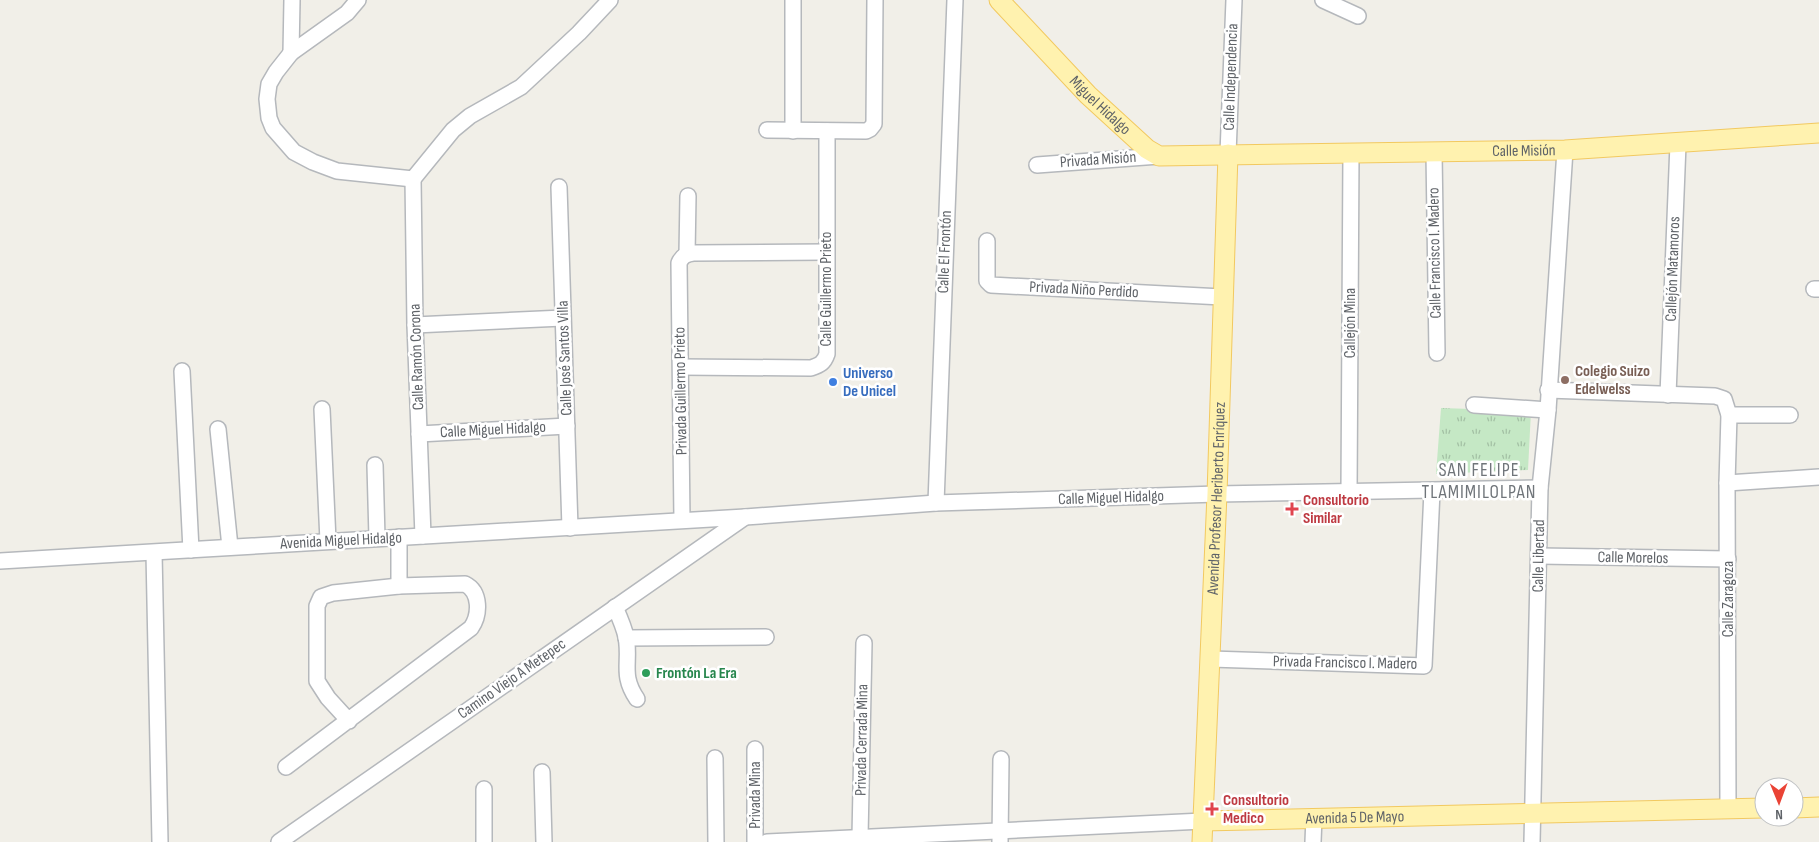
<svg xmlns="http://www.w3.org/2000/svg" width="1819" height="842" font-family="'Sofia Sans Condensed',sans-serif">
  <defs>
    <pattern id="grass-tufts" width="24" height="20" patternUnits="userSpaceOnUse" patternTransform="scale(1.25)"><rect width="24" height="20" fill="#c5e8c5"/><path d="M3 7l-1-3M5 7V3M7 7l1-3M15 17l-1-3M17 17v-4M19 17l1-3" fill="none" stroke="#a3c0a4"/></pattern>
  </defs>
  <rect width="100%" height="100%" fill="#f1efe8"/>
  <polygon fill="url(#grass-tufts)" points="1441,408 1531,411 1528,470 1436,474"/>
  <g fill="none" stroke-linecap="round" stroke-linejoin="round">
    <defs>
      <g id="minor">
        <polyline points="358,0 347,13 291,53 276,72 269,84 267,99 269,118 273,128 294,152 313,162 337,171 413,179"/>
        <polyline points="1323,0 1358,16"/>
        <polyline points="291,53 292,0"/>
        <polyline points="767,130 866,131 870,129 874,124 875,0"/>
        <polyline points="793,131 793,0"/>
        <polyline points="1434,153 1437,353"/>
        <polyline points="1228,154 1234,0"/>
        <polyline points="1037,165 1159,156"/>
        <polyline points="413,179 415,325 423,536"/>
        <polyline points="413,179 453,130 470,116 521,87 579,33 610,0"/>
        <polyline points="559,187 570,528"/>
        <polyline points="987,241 987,281 991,285 1222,297"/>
        <polyline points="687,254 688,196"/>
        <polyline points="1814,289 1819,289"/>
        <polyline points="415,325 563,318"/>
        <path d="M681,367L811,368C820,365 824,363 827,354V131"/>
        <polyline points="182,371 191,550"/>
        <polyline points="1548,390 1715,396 1724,399 1729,415 1727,483 1728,809"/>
        <polyline points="1668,395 1678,144"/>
        <polyline points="1474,405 1548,410"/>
        <polyline points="322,409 328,541"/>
        <polyline points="1729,415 1790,415"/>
        <polyline points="218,429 230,547"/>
        <polyline points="419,434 567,426"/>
        <polyline points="375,465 377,538"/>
        <polyline points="1727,483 1819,477"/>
        <polyline points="1349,492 1351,153"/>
        <polyline points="936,503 955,0"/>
        <path d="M682,520L679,263C682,256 686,254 693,253L826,252"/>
        <polyline points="399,537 399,586"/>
        <polyline points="154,553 160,842"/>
        <polyline points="1539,556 1728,559"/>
        <polyline points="0,561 745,517 936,503 1217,494 1540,488"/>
        <path d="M615,607C619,616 624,627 626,637C631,662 620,674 637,699"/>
        <polyline points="626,638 766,637"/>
        <polyline points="1211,659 1424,666 1432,491"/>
        <polyline points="755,749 755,842"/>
        <polyline points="715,758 716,842"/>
        <path d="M286,767L471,628C480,615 481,592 465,584L399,586L333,593L321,597L317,606V681L328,698L349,721"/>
        <polyline points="542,772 544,842"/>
        <polyline points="484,789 484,842"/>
        <polyline points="860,837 864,643"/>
        <polyline points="279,842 745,517"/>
        <polyline points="767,842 1203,821"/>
        <polyline points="1000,842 1001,759"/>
        <polyline points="1313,842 1314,817"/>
        <polyline points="1532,842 1540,488 1548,410 1565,150"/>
      </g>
      <g id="major">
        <path id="s1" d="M999,0L1088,95L1147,149L1159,156L1565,150L1819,133"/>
        <polyline points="1794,808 1819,807"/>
        <path id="s2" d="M1203,821L1764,808"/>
        <path id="s3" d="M1202,842L1217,494L1228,154"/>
      </g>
    </defs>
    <use href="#minor" stroke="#b5b8bc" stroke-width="18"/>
    <use href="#major" stroke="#f2c960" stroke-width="21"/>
    <use href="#minor" stroke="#fff" stroke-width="15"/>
    <use href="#major" stroke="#fff2af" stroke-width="19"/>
  </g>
  <circle fill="#8d6e63" stroke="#fff" stroke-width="2" cx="1565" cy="380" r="5"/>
  <circle fill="#3f7fe0" stroke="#fff" stroke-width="2" cx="833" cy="382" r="5"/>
  <g fill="#e0444e" stroke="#fff" stroke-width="2">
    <path d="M1289.5 501.5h5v5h5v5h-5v5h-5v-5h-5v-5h5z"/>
    <path d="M1209.5 801.5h5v5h5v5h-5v5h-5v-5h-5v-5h5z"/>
  </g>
  <circle fill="#2e9e5b" stroke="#fff" stroke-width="2" cx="646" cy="673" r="5"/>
  <g text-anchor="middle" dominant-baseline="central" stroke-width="5" stroke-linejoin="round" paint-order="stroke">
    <g font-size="16" fill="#5f6368" stroke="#fff">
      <text transform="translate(1231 77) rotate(-88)">Calle Independencia</text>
      <text stroke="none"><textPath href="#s1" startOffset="146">Miguel Hidalgo</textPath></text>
      <text stroke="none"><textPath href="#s1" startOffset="589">Calle Misión</textPath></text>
      <text transform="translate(1098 160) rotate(-4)">Privada Misión</text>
      <text transform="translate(945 252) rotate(-88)">Calle El Frontón</text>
      <text transform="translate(1435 253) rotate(-91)">Calle Francisco I. Madero</text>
      <text transform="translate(1673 269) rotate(-88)">Callejón Matamoros</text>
      <text transform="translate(826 289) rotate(-90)">Calle Guillermo Prieto</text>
      <text transform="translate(1084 290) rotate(3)">Privada Niño Perdido</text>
      <text transform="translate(1350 323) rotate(-90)">Callejón Mina</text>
      <text transform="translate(417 357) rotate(-92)">Calle Ramón Corona</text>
      <text transform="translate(565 358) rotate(-92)">Calle José Santos Villa</text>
      <text transform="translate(681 391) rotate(-91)">Privada Guillermo Prieto</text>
      <text transform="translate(493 430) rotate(-3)">Calle Miguel Hidalgo</text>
      <text transform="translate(1111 498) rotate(-2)">Calle Miguel Hidalgo</text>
      <text stroke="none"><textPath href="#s3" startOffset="344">Avenida Profesor Heriberto Enríquez</textPath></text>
      <text transform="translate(341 541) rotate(-3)">Avenida Miguel Hidalgo</text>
      <text transform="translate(1539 556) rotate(-89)">Calle Libertad</text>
      <text transform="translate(1633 558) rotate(1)">Calle Morelos</text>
      <text transform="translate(1728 599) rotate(-90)">Calle Zaragoza</text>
      <text transform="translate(1345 663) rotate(1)">Privada Francisco I. Madero</text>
      <text transform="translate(512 679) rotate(-35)">Camino Viejo A Metepec</text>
      <text transform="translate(862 740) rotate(-89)">Privada Cerrada Mina</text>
      <text transform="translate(755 795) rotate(-90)">Privada Mina</text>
      <text stroke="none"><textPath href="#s2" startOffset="152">Avenida 5 De Mayo</textPath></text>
    </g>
    <g font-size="16" font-weight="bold" fill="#785e54" stroke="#fff" text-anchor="start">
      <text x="1575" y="371">Colegio Suizo<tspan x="1575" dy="18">Edelwelss</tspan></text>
    </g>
    <g font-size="16" font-weight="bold" fill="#366cbe" stroke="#fff" text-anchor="start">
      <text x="843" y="373">Universo<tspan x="843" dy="18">De Unicel</tspan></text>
    </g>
    <g font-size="16" font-weight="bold" fill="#be3a42" stroke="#fff" text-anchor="start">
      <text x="1303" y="500">Consultorio<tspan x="1303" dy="18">Similar</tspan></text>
      <text x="1223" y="800">Consultorio<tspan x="1223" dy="18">Medico</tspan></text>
    </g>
    <g font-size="16" font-weight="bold" fill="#27864d" stroke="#fff" text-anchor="start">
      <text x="656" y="673">Frontón La Era</text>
    </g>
    <g font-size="19" letter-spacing="1" fill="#70757a" stroke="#fff">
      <text x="1479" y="470">SAN FELIPE<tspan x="1479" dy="22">TLAMIMILOLPAN</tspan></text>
    </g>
  </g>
  <g transform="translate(1779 802) rotate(179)"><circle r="24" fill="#ffffff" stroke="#bfc1c3"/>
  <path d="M0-4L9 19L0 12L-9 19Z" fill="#ea4335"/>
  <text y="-8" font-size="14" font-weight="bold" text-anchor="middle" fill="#5f6368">N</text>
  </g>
</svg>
